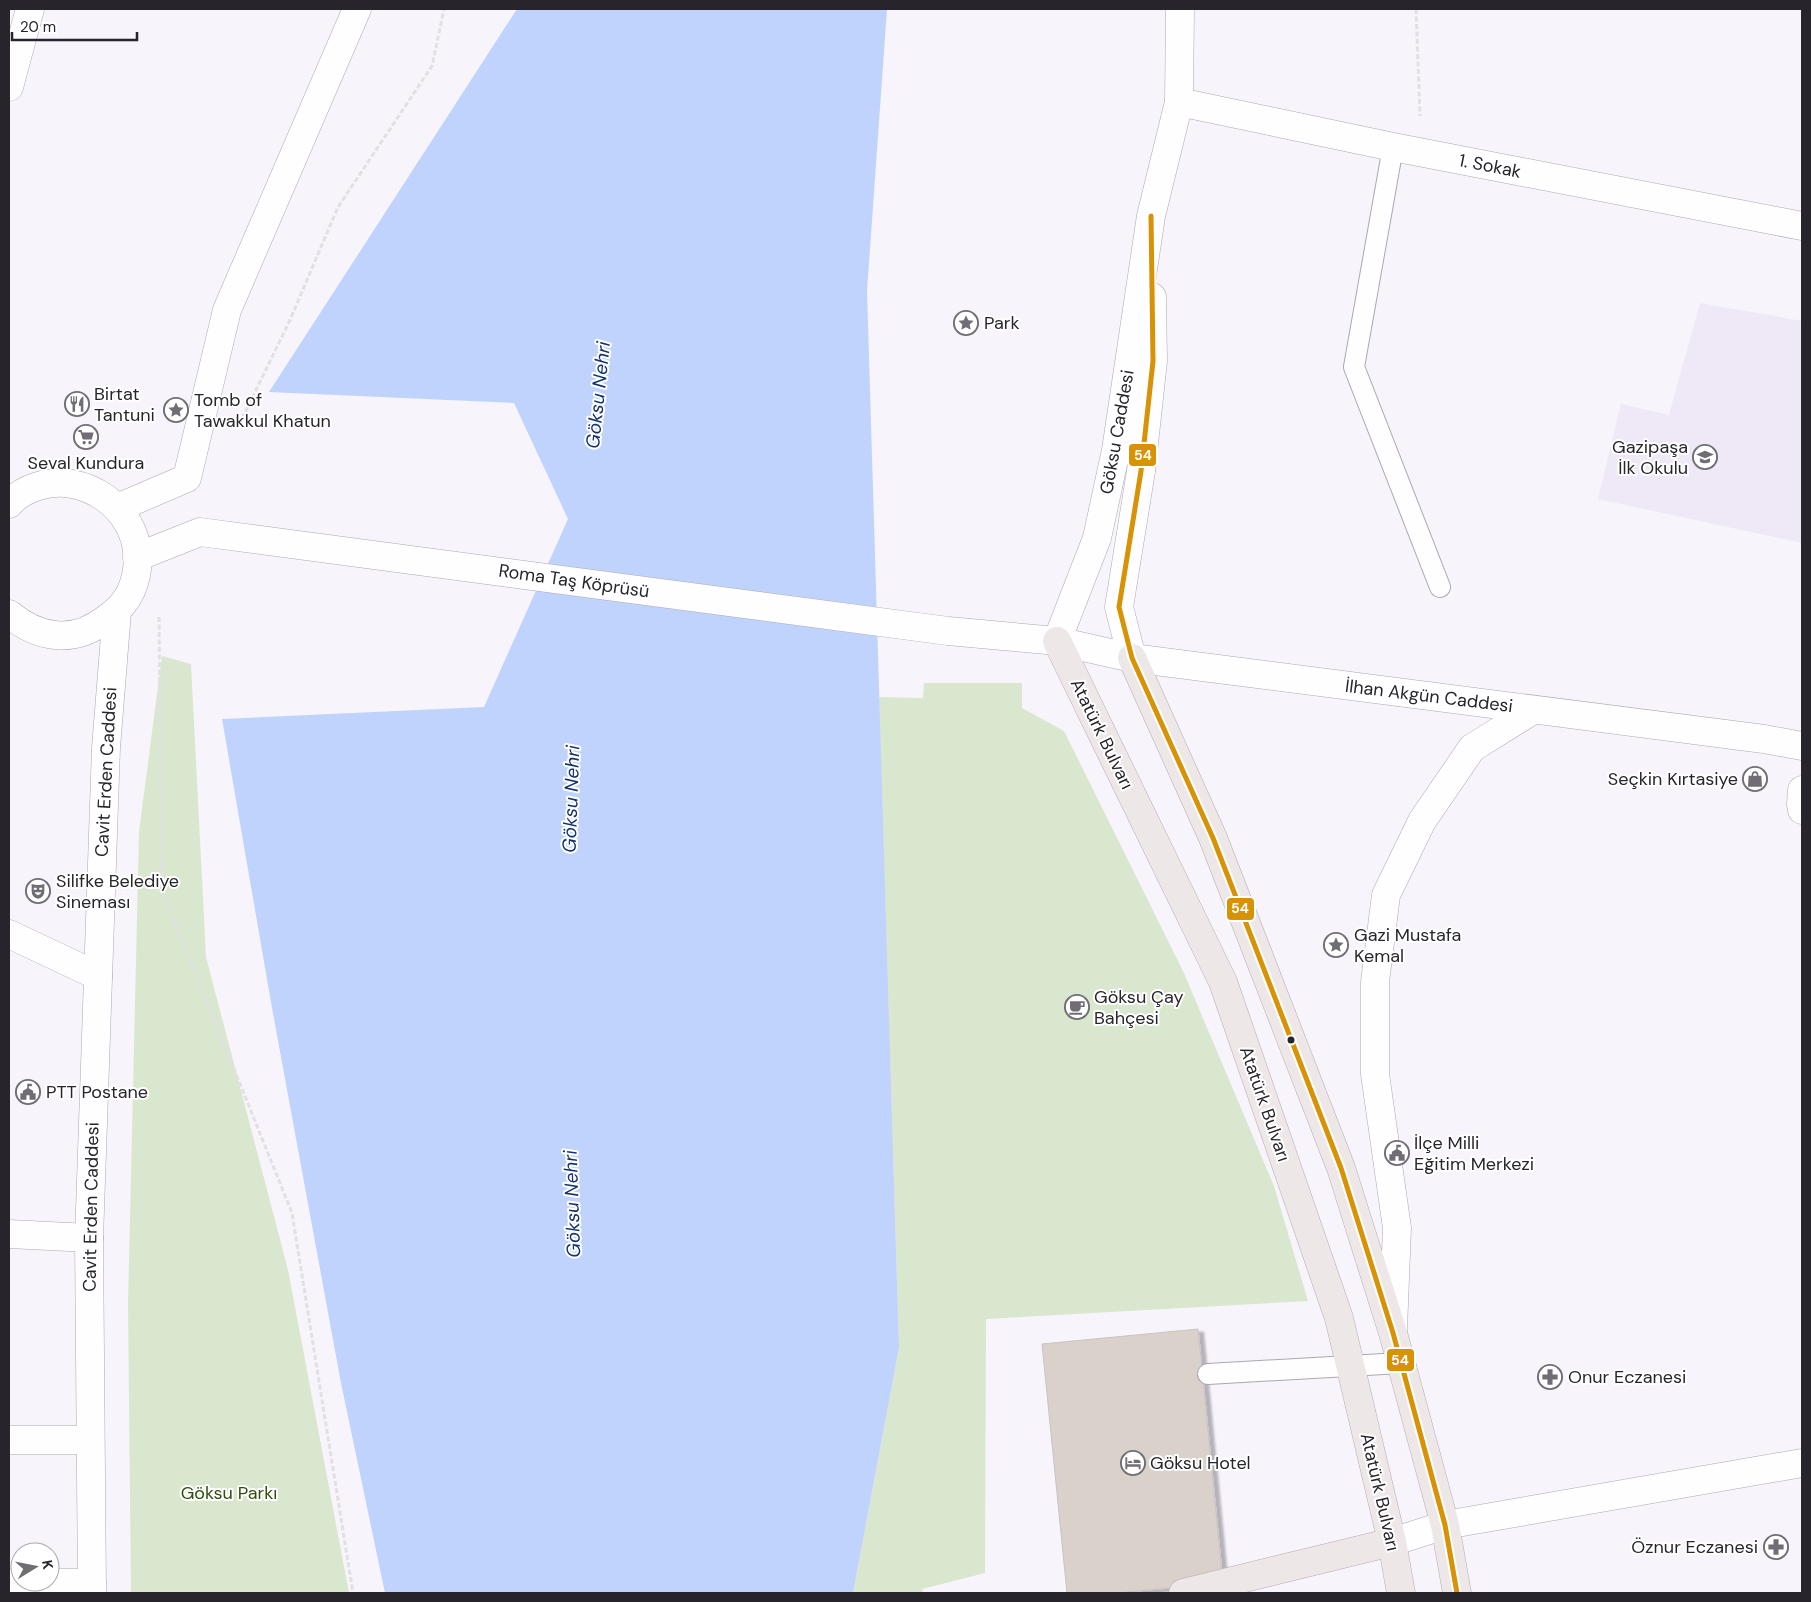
<svg xmlns="http://www.w3.org/2000/svg" width="1811" height="1602" font-family="'DM Sans',sans-serif">
  <defs>
    <filter id="shadow"><feDropShadow dx="5.5" dy="3" stdDeviation="1" flood-color="#0004"/></filter>
  </defs>
  <rect width="100%" height="100%" fill="#f7f4fc"/>
  <polygon fill="#eee8f7" points="1700,303 1802,321 1802,543 1598,499 1621,404 1669,415"/>
  <g fill="#d9e7ce">
    <polygon points="162,656 191,664 206,957 288,1270 349,1593 131,1593 128,1304 139,832"/>
    <polygon points="924,683 1022,683 1022,708 1064,731 1183,971 1274,1186 1308,1301 986,1319 985,1573 922,1589 923,1593 853,1593 899,1348 879,697 923,698"/>
  </g>
  <polygon fill="#bfd3fc" points="517,9 887,9 867,291 899,1348 853,1593 385,1593 341,1383 272,1008 222,719 484,707 568,519 514,403 269,392"/>
  <polygon fill="#dad1ca" stroke="#c7c4c4" filter="url(#shadow)" points="1198,1329 1223,1583 1116,1593 1067,1593 1042,1344"/>
  <g fill="none" stroke-linecap="round" stroke-linejoin="round">
    <defs>
      <g id="lane">
        <polyline points="1393,147 1354,367 1440,587"/>
        <polyline points="1208,1374 1401,1363"/>
      </g>
      <g id="street">
        <polyline points="9,87 30,9"/>
        <polyline points="1179,102 1393,147 1802,226"/>
        <path d="M9,504C24,487 50,480 72,484C121,493 152,543 131,591C126,602 116,612 106,619C74,644 39,639 9,614"/>
        <polyline points="117,508 187,478 227,310 357,9"/>
        <polyline points="137,557 200,532 948,631 1057,641"/>
        <polyline points="1802,790 1801,804 1802,810"/>
        <polyline points="9,934 98,976"/>
        <polyline points="9,1234 89,1238"/>
        <polyline points="1393,1329 1397,1228 1375,1074 1375,982 1386,895 1422,821 1472,748 1533,710"/>
        <polyline points="9,1440 90,1440"/>
        <polyline points="1392,1542 1445,1525 1802,1463"/>
        <polyline points="9,1583 92,1583"/>
        <polyline points="92,1593 89,1238 106,748 117,611"/>
      </g>
      <g id="secondary">
        <polyline points="1180,9 1179,102 1151,216 1116,450 1097,538 1057,641 1132,658 1764,739 1802,746"/>
        <polyline points="1132,658 1119,607 1141,471 1153,361 1152,297"/>
      </g>
      <g id="primary">
        <polyline points="1057,641 1223,982 1339,1318 1392,1542 1401,1593"/>
        <polyline points="1132,658 1213,838 1341,1168 1393,1333 1445,1525 1457,1593"/>
        <polyline points="1183,1593 1392,1542"/>
      </g>
    </defs>
    <use href="#lane" stroke="#aba9af" stroke-width="22"/>
    <use href="#street" stroke="#aba9af" stroke-width="29"/>
    <use href="#secondary" stroke="#aba9af" stroke-width="29"/>
    <use href="#primary" stroke="#b8a9ad" stroke-width="29"/>
    <g stroke="#e1e0e2" stroke-width="3" stroke-dasharray="5 2.5" stroke-linecap="butt">
      <polyline points="1416,9 1420,116"/>
      <polyline points="239,425 290,320 338,207 432,66 444,9"/>
      <polyline points="159,617 162,890 292,1213 353,1593"/>
    </g>
    <use href="#lane" stroke="#fefdff" stroke-width="20"/>
    <use href="#street" stroke="#fefdff" stroke-width="28"/>
    <use href="#secondary" stroke="#fefdff" stroke-width="28"/>
    <use href="#primary" stroke="#eee7e8" stroke-width="28"/>
    <defs>
      <polyline id="bus-1" points="1151,216 1153,361 1141,471 1119,607 1132,658 1213,838 1341,1168 1393,1333 1445,1525 1457,1593"/>
    </defs>
    <use href="#bus-1" stroke="#fff" stroke-width="9"/>
    <use href="#bus-1" stroke="#d89206" stroke-width="5"/>
  </g>
  <defs>
    <symbol id="sight-ring" viewBox="-11 -11 22 22"><circle r="9.5" fill="#fff" stroke="#706d74" stroke-width="1.5"/><path d="M0-6L1.8-2.2L6-1.7L2.9 1.2L3.7 5.4L0 3.3L-3.7 5.4L-2.9 1.2L-6-1.7L-1.8-2.2Z" fill="#706d74"/></symbol>
    <symbol id="restaurant-ring" viewBox="-11 -11 22 22"><circle r="9.5" fill="#fff" stroke="#706d74" stroke-width="1.5"/><path d="M-5-6h1v4h1v-4h1v4h1v-4h1v5L-1.5 .5V6h-2V.5L-5-1ZM5-6V6H3V1.5H1.5Q1.5-4 5-6Z" fill="#706d74"/></symbol>
    <symbol id="supermarket-ring" viewBox="-11 -11 22 22"><circle r="9.5" fill="#fff" stroke="#706d74" stroke-width="1.5"/><path d="M-6-5.5h2.5l.6 2H6L4.5 2H-2.5L-4.4-4H-6ZM-1.5 3.2a1.3 1.3 0 1 0 .1 0ZM3 3.2a1.3 1.3 0 1 0 .1 0Z" fill="#706d74"/></symbol>
    <symbol id="school-ring" viewBox="-11 -11 22 22"><circle r="9.5" fill="#fff" stroke="#706d74" stroke-width="1.5"/><path d="M0-5L7-2L0 1L-7-2ZM-4 1L0 2.5L4 1V4Q0 6-4 4Z" fill="#706d74"/></symbol>
    <symbol id="shop-ring" viewBox="-11 -11 22 22"><circle r="9.5" fill="#fff" stroke="#706d74" stroke-width="1.5"/><path d="M-5-2.5h2.3a2.7 3.5 0 0 1 5.4 0H5L5.5 6h-11ZM-1.5-2.5h3a1.5 2.3 0 0 0-3 0Z" fill="#706d74"/></symbol>
    <symbol id="theatre-ring" viewBox="-11 -11 22 22"><circle r="9.5" fill="#fff" stroke="#706d74" stroke-width="1.5"/><path d="M-5-5.5Q0-4 5-5.5V0Q5 5 0 6Q-5 5-5 0ZM-3.3-2.5H-1v1.5H-3.3ZM1-2.5H3.3v1.5H1ZM-2.8 1Q0 5.5 2.8 1Z" fill="#706d74"/></symbol>
    <symbol id="cafe-ring" viewBox="-11 -11 22 22"><circle r="9.5" fill="#fff" stroke="#706d74" stroke-width="1.5"/><path d="M-5.5-4.5H6V0H3Q3 3.5 0 3.5H-2.5Q-5.5 3.5-5.5 0ZM3-3.2v2h1.7v-2ZM-6 4.5H4V6H-6Z" fill="#706d74"/></symbol>
    <symbol id="civic-ring" viewBox="-11 -11 22 22"><circle r="9.5" fill="#fff" stroke="#706d74" stroke-width="1.5"/><path d="M-.6-6.5H3V-4.5H.6V-3L4-1V1h2V6H-6V1h2V-1L-.6-3ZM-1.2 2.5V6h2.4V2.5Z" fill="#706d74"/></symbol>
    <symbol id="pharmacy-ring" viewBox="-11 -11 22 22"><circle r="9.5" fill="#fff" stroke="#706d74" stroke-width="1.5"/><path d="M-2-6h4v4h4v4h-4v4h-4v-4h-4v-4h4Z" fill="#706d74"/></symbol>
    <symbol id="hotel-ring" viewBox="-11 -11 22 22"><circle r="9.5" fill="#fff" stroke="#706d74" stroke-width="1.5"/><path d="M-6-4.5h1.5V1H6V5H4.5V3h-9V5H-6ZM-4 0a1.8 1.8 0 1 1 3.6 0ZM.5 0V-2.5h3Q6-2.5 6 0Z" fill="#706d74"/></symbol>
  </defs>
  <g fill-rule="evenodd">
    <use href="#sight-ring" x="952" y="309" width="28" height="28"/>
    <use href="#restaurant-ring" x="63" y="390" width="28" height="28"/>
    <use href="#sight-ring" x="162" y="396" width="28" height="28"/>
    <use href="#supermarket-ring" x="72" y="423" width="28" height="28"/>
    <use href="#school-ring" x="1691" y="443" width="28" height="28"/>
    <use href="#shop-ring" x="1741" y="765" width="28" height="28"/>
    <use href="#theatre-ring" x="24" y="877" width="28" height="28"/>
    <use href="#sight-ring" x="1322" y="931" width="28" height="28"/>
    <use href="#cafe-ring" x="1063" y="993" width="28" height="28"/>
    <use href="#civic-ring" x="14" y="1078" width="28" height="28"/>
    <use href="#civic-ring" x="1383" y="1139" width="28" height="28"/>
    <use href="#pharmacy-ring" x="1536" y="1363" width="28" height="28"/>
    <use href="#hotel-ring" x="1119" y="1449" width="28" height="28"/>
    <use href="#pharmacy-ring" x="1762" y="1533" width="28" height="28"/>
  </g>
  <circle fill="#27242b" stroke="#fff" stroke-width="2" cx="1291" cy="1040" r="4.5"/>
  <g text-anchor="middle" dominant-baseline="central" stroke-width="4" stroke-linejoin="round" paint-order="stroke">
    <g font-size="18" fill="#27242b" stroke="#fff">
      <text transform="translate(1490 166) rotate(11)">1. Sokak</text>
      <text transform="translate(1117 432) rotate(-80)">Göksu Caddesi</text>
      <text transform="translate(574 581) rotate(8)">Roma Taş Köprüsü</text>
      <text transform="translate(1429 696) rotate(7)">İlhan Akgün Caddesi</text>
      <text transform="translate(1102 734) rotate(64)">Atatürk Bulvarı</text>
      <text transform="translate(106 772) rotate(-87)">Cavit Erden Caddesi</text>
      <text transform="translate(1265 1104) rotate(71)">Atatürk Bulvarı</text>
      <text transform="translate(91 1207) rotate(-89)">Cavit Erden Caddesi</text>
      <text transform="translate(1380 1492) rotate(77)">Atatürk Bulvarı</text>
    </g>
    <g font-size="18" fill="#27242b" stroke="#fff" text-anchor="start">
      <text x="984" y="323">Park</text>
      <text x="94" y="394">Birtat<tspan x="94" dy="21">Tantuni</tspan></text>
      <text x="194" y="400">Tomb of<tspan x="194" dy="21">Tawakkul Khatun</tspan></text>
      <text x="1688" y="447" text-anchor="end">Gazipaşa<tspan x="1688" dy="21">İlk Okulu</tspan></text>
      <text x="86" y="463" text-anchor="middle">Seval Kundura</text>
      <text x="1738" y="779" text-anchor="end">Seçkin Kırtasiye</text>
      <text x="56" y="881">Silifke Belediye<tspan x="56" dy="21">Sineması</tspan></text>
      <text x="1354" y="935">Gazi Mustafa<tspan x="1354" dy="21">Kemal</tspan></text>
      <text x="1094" y="997">Göksu Çay<tspan x="1094" dy="21">Bahçesi</tspan></text>
      <text x="46" y="1092">PTT Postane</text>
      <text x="1414" y="1143">İlçe Milli<tspan x="1414" dy="21">Eğitim Merkezi</tspan></text>
      <text x="1568" y="1377">Onur Eczanesi</text>
      <text x="1150" y="1463">Göksu Hotel</text>
      <text x="1758" y="1547" text-anchor="end">Öznur Eczanesi</text>
    </g>
    <g font-size="18" fill="#304c0f" stroke="#fff">
      <text x="229" y="1493">Göksu Parkı</text>
    </g>
    <g font-size="19" font-style="italic" fill="#133270" stroke="#fff">
      <text transform="translate(598 395) rotate(-84)">Göksu Nehri</text>
      <text transform="translate(571 799) rotate(-88)">Göksu Nehri</text>
      <text transform="translate(572 1204) rotate(-92)">Göksu Nehri</text>
    </g>
  </g>
  <g stroke="#fff" stroke-width="2">
    <rect x="1128" y="443" width="29" height="24" rx="5" fill="#d89206"/>
    <rect x="1226" y="897" width="29" height="24" rx="5" fill="#d89206"/>
    <rect x="1386" y="1348" width="29" height="24" rx="5" fill="#d89206"/>
  </g>
  <g font-size="14" text-anchor="middle" font-weight="bold" fill="#fff">
    <text x="1143" y="460">54</text>
    <text x="1240" y="913">54</text>
    <text x="1400" y="1365">54</text>
  </g>
  <rect width="1811" height="1602" fill="none" stroke="#27242b" stroke-width="20"/>
  <g transform="translate(35 1567) rotate(80)"><circle r="24" fill="#ffffff" stroke="#a9a7aa"/>
  <path d="M0-4L9 19L0 12L-9 19Z" fill="#706d74"/>
  <text y="-8" font-size="14" font-weight="bold" text-anchor="middle" fill="#27242b">K</text>
  </g>
  <path d="M12 32v8h125v-8" fill="none" stroke="#27242b" stroke-width="2.5"/>
  <text x="20" y="32" font-size="15" fill="#27242b" stroke="#ffffff" stroke-width="4" paint-order="stroke">20 m</text>
</svg>
